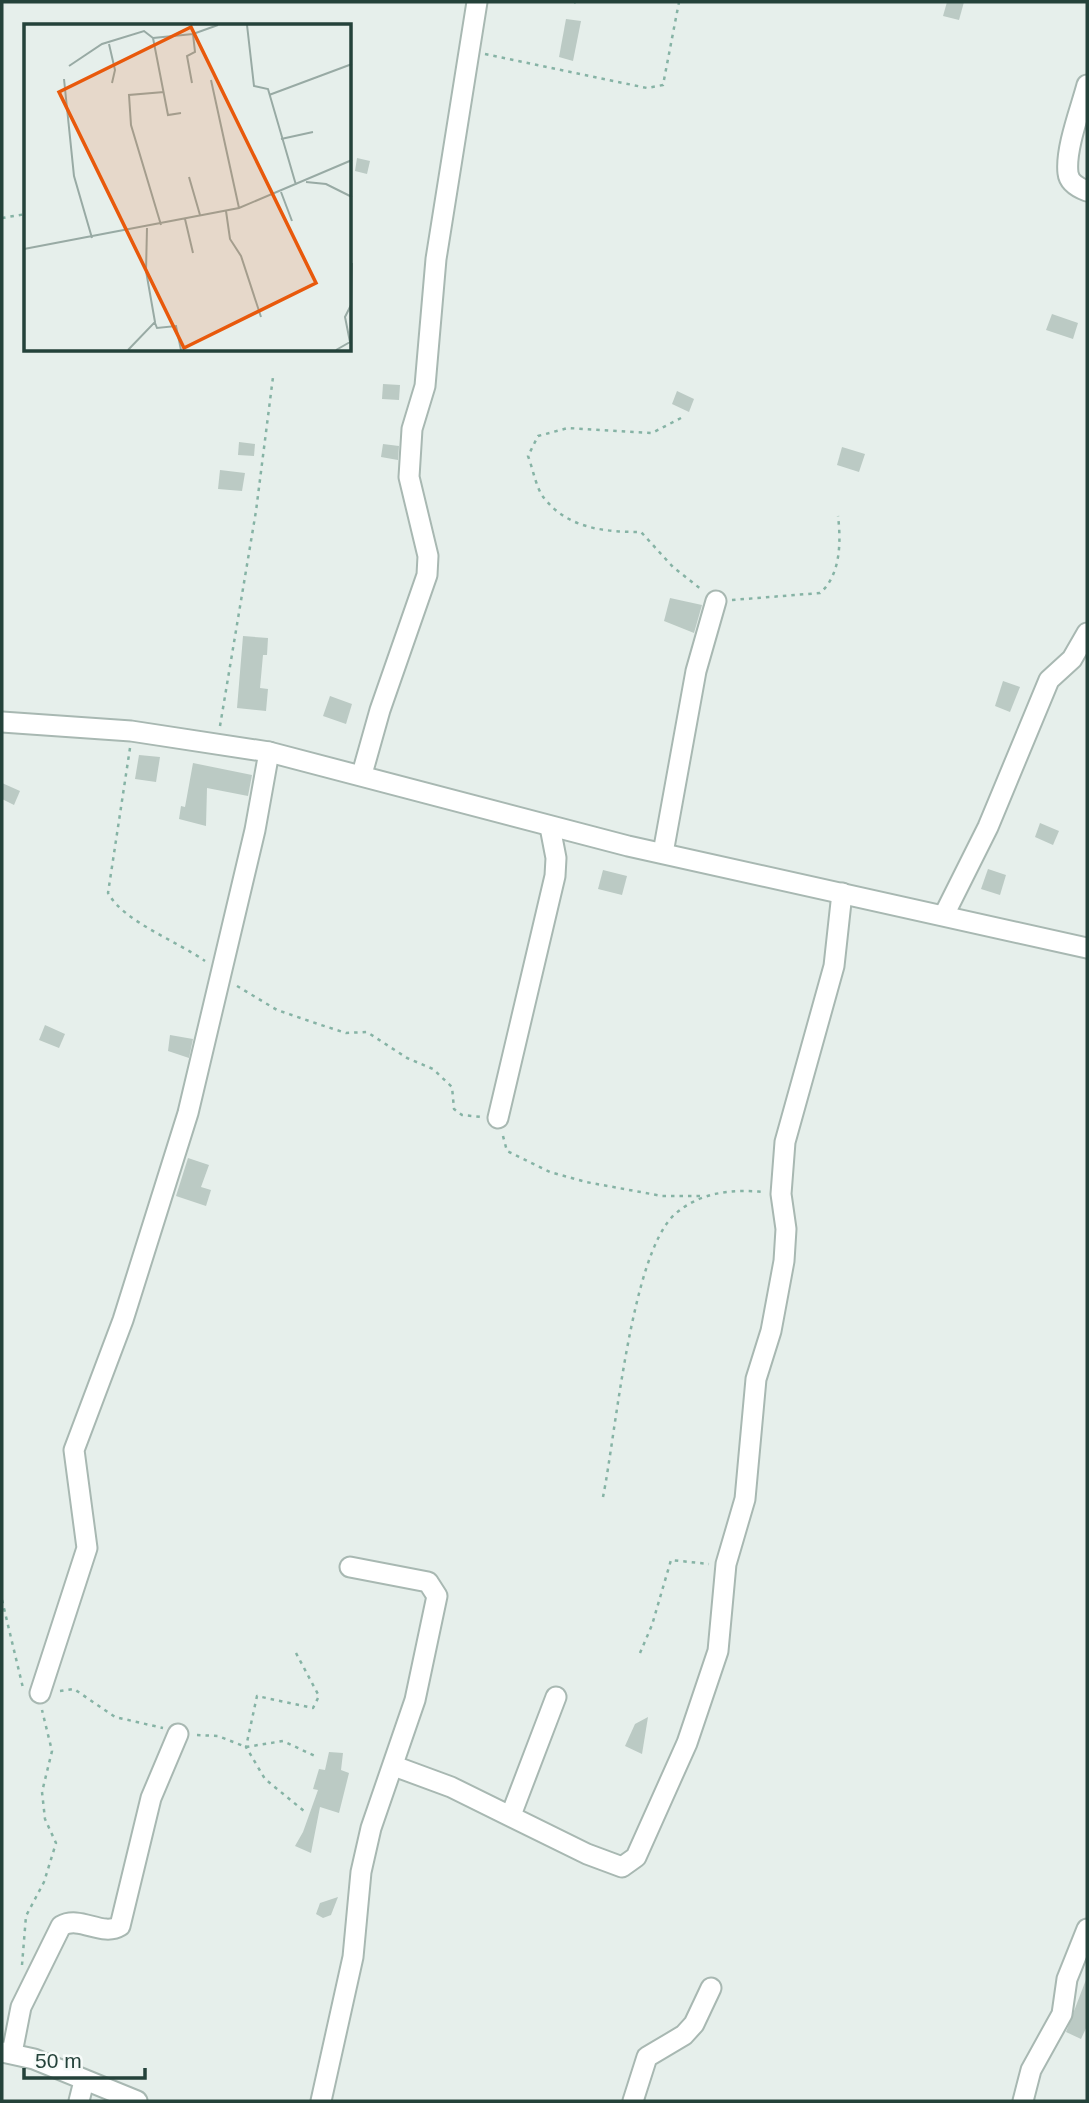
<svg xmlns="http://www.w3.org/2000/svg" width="1089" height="2103" font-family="Helvetica,sans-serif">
  <rect width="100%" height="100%" fill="#e6efeb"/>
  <g fill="#bbcac4">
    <polygon points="947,2 964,2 959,20 943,16"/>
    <polygon points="566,19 581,21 573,61 559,57"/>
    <polygon points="357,158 370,161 367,174 355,171"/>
    <polygon points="1052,314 1078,323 1073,339 1046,330"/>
    <polygon points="383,384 400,385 399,400 382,399"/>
    <polygon points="677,391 694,399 689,412 672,404"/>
    <polygon points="239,442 255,444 254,456 238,455"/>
    <polygon points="383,444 399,446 398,460 381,457"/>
    <polygon points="842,447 865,454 859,472 837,465"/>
    <polygon points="220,470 245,473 242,491 218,489"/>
    <polygon points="670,598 702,605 694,633 664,621"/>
    <polygon points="243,636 268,638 267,655 263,655 260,688 268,689 266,711 237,708"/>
    <polygon points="1003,681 1020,687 1010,712 995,706"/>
    <polygon points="330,696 352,704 346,724 323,716"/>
    <polygon points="139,755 160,757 156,782 135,779"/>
    <polygon points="193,763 252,775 248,796 207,788 206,826 179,819 181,806 185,807"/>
    <polygon points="2,783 20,791 14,805 2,799"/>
    <polygon points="1040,823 1059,831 1053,845 1035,837"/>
    <polygon points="988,869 1006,875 1000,895 981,889"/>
    <polygon points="603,870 627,876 622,895 598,889"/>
    <polygon points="45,1025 65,1034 59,1048 39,1040"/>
    <polygon points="170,1035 193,1039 189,1058 168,1051"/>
    <polygon points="188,1158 209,1165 201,1187 211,1190 206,1206 176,1196"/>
    <polygon points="648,1717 642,1754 625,1746 635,1724"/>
    <polygon points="329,1752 343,1753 341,1770 349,1773 339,1813 320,1807 311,1853 295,1846 303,1832 318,1790 313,1789 319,1769 325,1770"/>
    <polygon points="338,1897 331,1915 323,1918 316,1914 320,1903"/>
    <polygon points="1087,1977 1087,2026 1081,2039 1066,2032"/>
  </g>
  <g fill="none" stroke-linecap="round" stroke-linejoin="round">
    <defs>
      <g id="minor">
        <path d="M1087,85C1081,108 1065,149 1068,173C1069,183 1079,188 1087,191"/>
        <polyline points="2,722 131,731 269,752 628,846 1087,948"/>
        <polyline points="362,774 380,710 427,575 428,556 409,477 412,429 425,386 436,259 477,2"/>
        <polyline points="663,853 696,671 716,601"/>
        <polyline points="944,915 988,827 1049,680 1072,659 1087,633"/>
        <polyline points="498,1118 555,876 556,858 550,827"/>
        <polyline points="40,1693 87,1548 74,1450 123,1320 188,1113 255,830 269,752"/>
        <polyline points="394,1766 451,1787 587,1854 622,1867 636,1857 687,1743 718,1651 726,1564 745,1499 756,1379 771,1331 784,1261 786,1229 781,1194 785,1142 834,966 842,893"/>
        <polyline points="511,1815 556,1697"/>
        <polyline points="2,2052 34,2059 137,2101"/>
        <path d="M12,2053L21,2007L61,1926C80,1915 102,1937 120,1926L151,1798L178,1734"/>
        <polyline points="79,2101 84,2081"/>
        <polyline points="321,2101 353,1957 361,1872 371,1828 415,1700 437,1596 428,1582 350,1567"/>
        <polyline points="633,2101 647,2057 684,2035 694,2024 711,1988"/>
        <polyline points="1023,2101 1031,2070 1062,2014 1067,1979 1087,1929"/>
      </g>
    </defs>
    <use href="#minor" stroke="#a8b8b2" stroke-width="23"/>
    <g stroke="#86b3a5" stroke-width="2.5" stroke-dasharray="3.5 5" stroke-linecap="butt">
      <polyline points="574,3 575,2"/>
      <polyline points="485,54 647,88 663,85 679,2"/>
      <polyline points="2,218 26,214"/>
      <path d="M681,418L652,433L568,428L538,436L528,456C533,469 536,488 544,498C568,529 606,532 641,532L673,567L702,590"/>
      <path d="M732,600L820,593C841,575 841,541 838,516"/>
      <polyline points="220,726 256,511 273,377"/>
      <path d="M130,748L108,893C124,922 177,941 205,961"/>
      <polyline points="237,986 277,1010 318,1024 346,1033 367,1032 407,1058 433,1069 452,1087 454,1109 462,1115 482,1117"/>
      <polyline points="503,1136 507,1151 550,1172 586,1182 662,1196 701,1196"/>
      <path d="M603,1497C616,1433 631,1256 674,1215C699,1192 732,1189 764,1192"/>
      <polyline points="2,1600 23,1688"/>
      <polyline points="296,1653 319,1696 313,1708 257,1696 246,1747 265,1779 304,1811"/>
      <polyline points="640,1653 652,1625 671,1560 709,1564"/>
      <polyline points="60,1691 74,1689 115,1717 163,1728"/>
      <polyline points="197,1735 218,1736 246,1747 283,1741 315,1756"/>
      <polyline points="22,1965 26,1916 44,1882 56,1843 45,1819 42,1792 52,1751 42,1710"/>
    </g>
    <use href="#minor" stroke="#fff" stroke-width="19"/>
  </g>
  <g transform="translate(24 24)">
    <rect width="327" height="327" fill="#e6efeb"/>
    <path fill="none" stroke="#98aaa4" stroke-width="2" d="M223,1L230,62L244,65L272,161M129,14L144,91L157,89M129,14L169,10L194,1M85,20L91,46L88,59M45,42L78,20L120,7L129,14M40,55L50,152L68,214M187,56L215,184M168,59L163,32L171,28L169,10M245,71L328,40M257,115L289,108M165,153L176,191M282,158L302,160L328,173M257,168L268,197M202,187L206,215L217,232L237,293M161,195L169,229M137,201L107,101L105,71L140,68M0,225L215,184L328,136M0,226V256M131,299L133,304L152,302L157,326M104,326L131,298L122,247L123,204M312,326L326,318L321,293L327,281L328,239"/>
    <path fill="#e8590c" fill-opacity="0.15" stroke="#e8590c" stroke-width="3.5" d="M167,3L292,259L160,324L35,68Z"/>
    <rect width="327" height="327" fill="none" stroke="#24423a" stroke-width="3.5"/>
  </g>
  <rect width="1089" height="2103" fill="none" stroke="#24423a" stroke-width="7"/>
  <path d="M24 2068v10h121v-10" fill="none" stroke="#24423a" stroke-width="3.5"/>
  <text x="35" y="2068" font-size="21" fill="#24423a" stroke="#f7fbf9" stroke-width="5" paint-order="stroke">50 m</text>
</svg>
